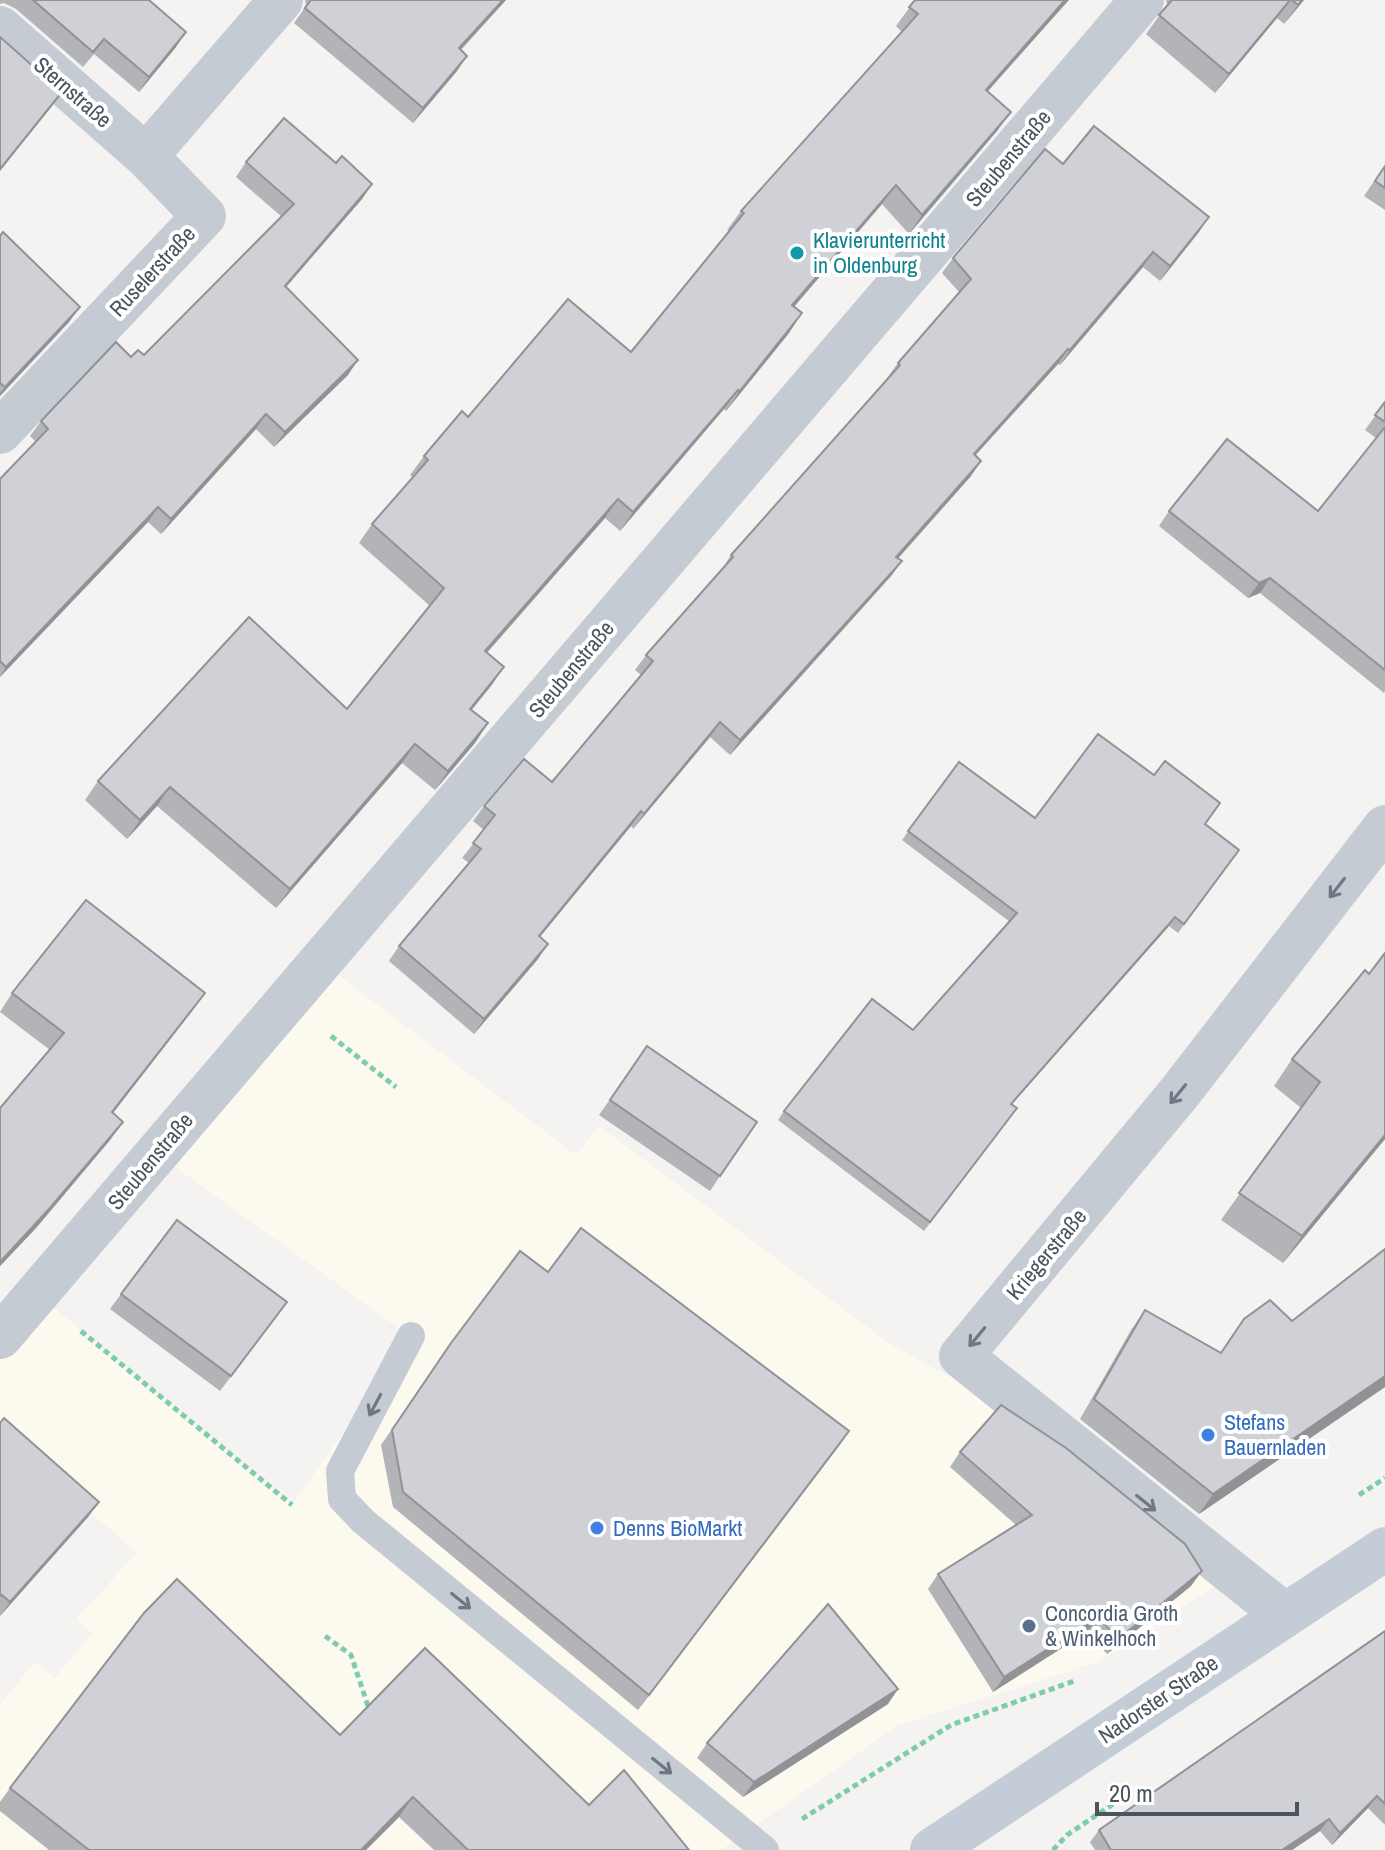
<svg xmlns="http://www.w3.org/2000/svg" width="1385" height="1850" font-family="'Archivo Narrow',sans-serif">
  <rect width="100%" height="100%" fill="#f4f3f2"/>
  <polygon fill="#fcf9ee" points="322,961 355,988 576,1155 599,1126 890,1344 946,1375 961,1356 1221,1582 1099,1662 898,1725 721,1850 0,1850 0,1705 35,1662 55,1678 92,1633 77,1618 137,1553 0,1432 0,1337 37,1294 292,1505 411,1337 156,1153"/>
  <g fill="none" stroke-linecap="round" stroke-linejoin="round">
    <g stroke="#7dccab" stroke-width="5" stroke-dasharray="6 4" stroke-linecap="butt">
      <polyline points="331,1036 396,1087"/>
      <polyline points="81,1331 292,1505"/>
      <polyline points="1359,1495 1385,1478"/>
      <polyline points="325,1636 351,1655 369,1709"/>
      <polyline points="802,1819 951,1725 1077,1680"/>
      <polyline points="1053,1850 1067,1835 1119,1800"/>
    </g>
    <polyline stroke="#c4cbd3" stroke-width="28" points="411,1336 340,1471 342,1499 363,1521 765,1850"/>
    <g stroke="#c4cbd3" stroke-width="44">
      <polyline points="0,28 146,156 204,216 0,432"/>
      <polyline points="146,156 281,0"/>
      <polyline points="0,1337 1142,0"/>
      <polyline points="1285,1615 961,1356 1180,1092 1385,827"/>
    </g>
    <polyline stroke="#c4ccd7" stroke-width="44" points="932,1850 1385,1549"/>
  </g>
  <g fill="#b2b4b8">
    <polygon points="0,0 149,0 176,47 139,92 94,54 83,67 16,9 4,3 0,4"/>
    <polygon points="305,0 506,0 461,50 457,71 413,123 294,23 302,12 306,4"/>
    <polygon points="915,0 988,91 997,131 909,234 882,204 794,307 789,333 726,411 724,409 620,531 605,518 487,653 504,667 471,710 488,723 475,743 435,790 402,763 276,908 157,806 127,839 85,800 98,781 347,709 430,606 359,543 372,524 413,477 410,475 424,456 468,417 631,352 729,231 727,230 741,211 902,32 896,26"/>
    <polygon points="1166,0 1304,0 1284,24 1277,18 1215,93 1146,34 1164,9 1167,4"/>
    <polygon points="246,162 336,163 372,184 362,199 286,287 348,375 274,447 256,429 161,534 148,522 0,677 0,479 36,442 30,436 41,421 131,357 144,355 282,217 236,177"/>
    <polygon points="1063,164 1199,232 1160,281 1143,267 1060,365 1058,364 975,455 971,476 898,558 902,561 891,576 730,755 710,737 633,829 631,826 540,937 538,959 474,1034 389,961 399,946 469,863 462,858 484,830 473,821 484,806 552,782 641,675 635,670 646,655 721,571 731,555 888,379 887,378 898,363 960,293 942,273 953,258"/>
    <polygon points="1385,165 1385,210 1364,196"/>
    <polygon points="0,236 80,307 69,322 0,396"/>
    <polygon points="1385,402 1385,691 1384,693 1260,593 1248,598 1159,526 1169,511 1318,511 1376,438 1365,430"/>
    <polygon points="959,762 1035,818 1205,824 1239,850 1178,933 1169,926 1012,1104 1017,1108 924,1231 778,1120 784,1111 913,1030 1010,922 902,840"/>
    <polygon points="1365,970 1385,1139 1283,1263 1221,1220 1301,1108 1274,1086 1292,1059"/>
    <polygon points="12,993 192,1011 113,1113 110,1140 36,1228 0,1266 0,1108 50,1050 0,1012"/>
    <polygon points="647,1046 720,1176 710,1191 599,1115"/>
    <polygon points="548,1272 849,1431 638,1710 393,1507 381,1445 451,1343"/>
    <polygon points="121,1294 276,1317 220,1391 110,1309"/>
    <polygon points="1145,1310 1221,1352 1244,1319 1292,1321 1385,1387 1199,1514 1080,1419 1131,1330"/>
    <polygon points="0,1423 99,1502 88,1517 0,1616"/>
    <polygon points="960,1452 1191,1586 1107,1654 1087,1632 993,1692 928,1589 938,1574 1016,1525 950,1467"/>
    <polygon points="1385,1631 1385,1825 1368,1808 1332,1845 1320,1831 1292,1850 1095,1850 1090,1842 1099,1830"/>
    <polygon points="888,1704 743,1797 697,1758 707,1743"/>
    <polygon points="340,1735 589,1805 689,1850 434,1850 399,1817 366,1850 49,1850 0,1811 0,1802 10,1788"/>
  </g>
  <g fill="#919296">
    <polygon points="503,0 506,0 448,63 459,48"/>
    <polygon points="1065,0 1069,0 972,109 986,90"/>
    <polygon points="1290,0 1277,18 1215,93 1229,74"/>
    <polygon points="1302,0 1304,0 1284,24 1298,5"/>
    <polygon points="186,32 176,47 139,92 149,77"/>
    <polygon points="467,56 457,71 413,123 423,108"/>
    <polygon points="62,92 52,106 0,171 0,169"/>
    <polygon points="1011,112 997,131 909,234 922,215"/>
    <polygon points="372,184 362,199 274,301 285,286"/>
    <polygon points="896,185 882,204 779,324 792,305"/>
    <polygon points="1209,217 1199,232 1160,281 1170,266"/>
    <polygon points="1153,252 1143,267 1060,365 1070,350"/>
    <polygon points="80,307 69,322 0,396 0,393 5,387"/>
    <polygon points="802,313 789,333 726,411 739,392"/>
    <polygon points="1068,349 1058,364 963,469 974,454"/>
    <polygon points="358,360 348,375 274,447 285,432"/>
    <polygon points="738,390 724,409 620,531 633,512"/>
    <polygon points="266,414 256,429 161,534 171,519"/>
    <polygon points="981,461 971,476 886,572 896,557"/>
    <polygon points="618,499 605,518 471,670 485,651"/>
    <polygon points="158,507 148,522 0,677 6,667"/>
    <polygon points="902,561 891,576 730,755 740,740"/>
    <polygon points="1270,578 1260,593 1248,598 1259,583"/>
    <polygon points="504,667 491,686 457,728 470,709"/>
    <polygon points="720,722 710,737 633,829 644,814"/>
    <polygon points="488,723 475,743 435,790 448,771"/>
    <polygon points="415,744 402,763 276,908 290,889"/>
    <polygon points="170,787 157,806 127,839 140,820"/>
    <polygon points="641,811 631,826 528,951 539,936"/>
    <polygon points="1175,917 1169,926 1004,1113 1011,1104"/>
    <polygon points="548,944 538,959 474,1034 484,1019"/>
    <polygon points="205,993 192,1011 99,1131 112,1112"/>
    <polygon points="123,1122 110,1140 36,1228 0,1266 0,1262"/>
    <polygon points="1385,1135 1385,1139 1283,1263 1302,1236"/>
    <polygon points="1385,1376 1385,1387 1199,1514 1213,1494"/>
    <polygon points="849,1431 839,1446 638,1710 649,1695"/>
    <polygon points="99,1502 88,1517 0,1616 10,1602"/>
    <polygon points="1202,1571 1191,1586 1107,1654 1118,1639"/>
    <polygon points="1098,1617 1087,1632 993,1692 1004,1677"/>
    <polygon points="898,1689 888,1704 743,1797 754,1782"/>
    <polygon points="1377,1796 1368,1808 1332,1845 1340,1833"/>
    <polygon points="413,1797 399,1817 366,1850 361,1850"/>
    <polygon points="1329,1819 1320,1831 1292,1850 1282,1850"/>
  </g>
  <g fill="#cfd1d6" stroke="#919296" stroke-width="2">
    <polygon points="33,0 149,0 186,32 149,77 104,39 93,52"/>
    <polygon points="311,0 503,0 459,48 467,56 423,108 305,8"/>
    <polygon points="915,0 1065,0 986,90 1011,112 922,215 896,185 792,305 802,313 739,392 738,390 633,512 618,499 485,651 504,667 470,709 488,723 448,771 415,744 290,889 170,787 140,820 98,781 249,617 347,709 444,588 372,524 428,460 424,456 462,411 468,417 568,299 631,352 744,213 741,211 918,14 909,7"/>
    <polygon points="1172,0 1290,0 1229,74 1159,15"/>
    <polygon points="1292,0 1302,0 1298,5"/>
    <polygon points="0,37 62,92 0,169"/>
    <polygon points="284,118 336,163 342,156 372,184 285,286 358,360 285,432 266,414 171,519 158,507 6,667 0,661 0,479 48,429 41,421 116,342 131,357 138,350 144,355 294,204 246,162"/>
    <polygon points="1094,126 1209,217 1170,266 1153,252 1070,350 1068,349 974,454 981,461 896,557 902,561 740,740 720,722 644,814 641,811 539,936 548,944 484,1019 399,946 481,849 473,843 495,815 484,806 524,759 552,782 653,661 646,655 733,557 731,555 900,365 898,363 971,279 953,258 1045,149 1063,164"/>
    <polygon points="1385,166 1385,188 1375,181"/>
    <polygon points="3,232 80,307 5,387 0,383 0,236"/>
    <polygon points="1385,402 1385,422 1375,415"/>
    <polygon points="1385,427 1385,670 1270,578 1259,583 1169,511 1227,439 1318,511"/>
    <polygon points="1098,734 1154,775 1165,761 1220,803 1205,824 1239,850 1184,924 1175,917 1011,1104 1017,1108 930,1222 784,1111 872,999 913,1030 1017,913 908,831 959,762 1035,818"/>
    <polygon points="86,900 205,993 112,1112 123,1122 49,1209 0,1262 0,1108 64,1033 12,993"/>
    <polygon points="1385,953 1385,1135 1302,1236 1239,1193 1320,1082 1292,1059 1365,970 1369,974"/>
    <polygon points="647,1046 757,1122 720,1176 610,1100"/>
    <polygon points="177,1220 287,1302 231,1376 121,1294"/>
    <polygon points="581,1228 849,1431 649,1695 403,1492 392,1430 451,1343 520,1251 548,1272"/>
    <polygon points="1385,1249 1385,1376 1213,1494 1094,1399 1145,1310 1221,1353 1244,1319 1270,1300 1292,1321"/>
    <polygon points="1001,1405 1066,1448 1185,1544 1202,1571 1118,1639 1098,1617 1004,1677 938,1574 1032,1515 960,1452"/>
    <polygon points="4,1418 99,1502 10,1602 2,1595 0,1596 0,1423"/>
    <polygon points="177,1579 340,1735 425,1648 589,1805 624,1770 689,1850 468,1850 413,1797 361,1850 89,1850 10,1788 144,1613"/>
    <polygon points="828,1604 898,1689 754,1782 707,1743"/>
    <polygon points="1385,1631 1385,1804 1377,1796 1340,1833 1329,1819 1282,1850 1111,1850 1099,1830"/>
  </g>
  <defs><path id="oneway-shaft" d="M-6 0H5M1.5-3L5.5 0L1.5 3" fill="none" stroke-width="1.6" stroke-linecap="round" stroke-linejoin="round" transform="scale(2)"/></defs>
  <g stroke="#6f7882">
    <use href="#oneway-shaft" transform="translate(1337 888) rotate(128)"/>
    <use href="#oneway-shaft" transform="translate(1178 1094) rotate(129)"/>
    <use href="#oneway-shaft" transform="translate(977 1337) rotate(130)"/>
    <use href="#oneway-shaft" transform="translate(375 1405) rotate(118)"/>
    <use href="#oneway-shaft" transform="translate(1146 1503) rotate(39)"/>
    <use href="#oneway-shaft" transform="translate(461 1601) rotate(39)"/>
    <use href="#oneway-shaft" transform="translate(662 1766) rotate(39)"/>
  </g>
  <circle fill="#0f9aa8" stroke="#fff" stroke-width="3" cx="797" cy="253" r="8"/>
  <g fill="#3f7fe0" stroke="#fff" stroke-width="3">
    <circle cx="1208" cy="1435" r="8"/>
    <circle cx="597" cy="1528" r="8"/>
  </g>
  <circle fill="#5c6f8a" stroke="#fff" stroke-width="3" cx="1029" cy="1626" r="8"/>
  <g text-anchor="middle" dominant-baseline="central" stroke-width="8" stroke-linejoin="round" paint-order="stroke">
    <g font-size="22" fill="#4a545f" stroke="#fff">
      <text transform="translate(73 92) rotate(41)">Sternstraße</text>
      <text transform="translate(1008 158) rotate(-50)">Steubenstraße</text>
      <text transform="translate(152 271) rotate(-47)">Ruselerstraße</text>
      <text transform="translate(571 669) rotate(-50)">Steubenstraße</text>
      <text transform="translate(150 1161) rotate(-50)">Steubenstraße</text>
      <text transform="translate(1046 1254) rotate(-50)">Kriegerstraße</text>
      <text transform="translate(1158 1699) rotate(-34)">Nadorster Straße</text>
    </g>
    <g font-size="22" fill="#0d838f" stroke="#fff" text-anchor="start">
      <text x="813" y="240">Klavierunterricht<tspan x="813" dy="25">in Oldenburg</tspan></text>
    </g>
    <g font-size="22" fill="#366cbe" stroke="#fff" text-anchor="start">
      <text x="1224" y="1422">Stefans<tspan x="1224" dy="25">Bauernladen</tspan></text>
      <text x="613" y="1528">Denns BioMarkt</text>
    </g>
    <g font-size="22" fill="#4e5e75" stroke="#fff" text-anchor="start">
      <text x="1045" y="1613">Concordia Groth<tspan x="1045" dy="25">&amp; Winkelhoch</tspan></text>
    </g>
  </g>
  <path d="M1097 1802v12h200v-12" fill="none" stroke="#4a545f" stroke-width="4"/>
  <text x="1109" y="1802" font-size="24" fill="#4a545f" stroke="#ffffff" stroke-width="6" paint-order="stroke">20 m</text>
</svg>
